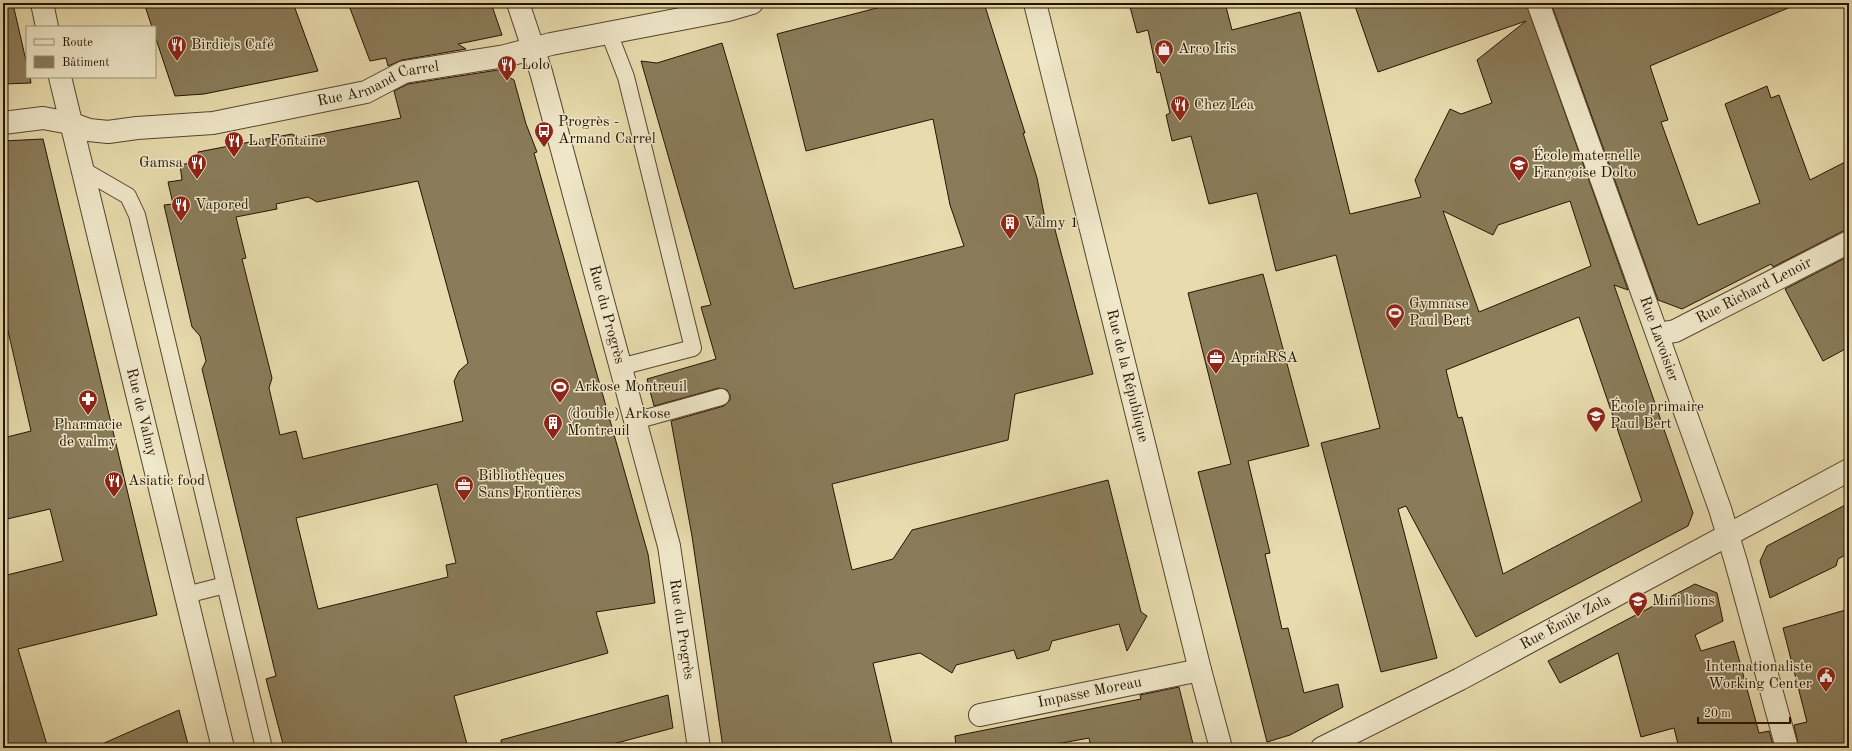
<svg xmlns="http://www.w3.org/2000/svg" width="1852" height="751" font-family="'Old Standard TT',serif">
  <rect width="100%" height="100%" fill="#e8dcae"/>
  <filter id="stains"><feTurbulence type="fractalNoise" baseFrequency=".005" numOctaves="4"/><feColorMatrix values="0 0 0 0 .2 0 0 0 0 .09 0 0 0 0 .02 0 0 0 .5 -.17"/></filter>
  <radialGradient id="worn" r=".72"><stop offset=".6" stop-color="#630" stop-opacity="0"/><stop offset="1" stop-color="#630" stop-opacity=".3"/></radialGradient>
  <g fill="#8a7c5a" stroke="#251300" fill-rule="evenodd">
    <polygon points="144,3 293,3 318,71 204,94 175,96 155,36 155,27 152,27"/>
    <polygon points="348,3 491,3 502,35 458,44 466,49 402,60 388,66 386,58 370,61"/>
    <polygon points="896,3 984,3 1025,133 1023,133 1037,178 1046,224 1053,222 1093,374 1015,394 1008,440 832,484 852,570 893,559 912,530 1108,480 1141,612 1147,616 1127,651 1119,624 1052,641 1049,650 1017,659 1014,650 956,665 952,673 920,653 873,663 893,748 723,748 692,536 671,421 724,406 730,400 730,395 727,390 719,388 654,406 650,391 647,379 716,359 701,307 711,305 641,61 657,63 722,43 794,289 964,246 950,205 933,119 806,151 777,34"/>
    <path d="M1129,3H1225L1232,30L1300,12L1350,214L1421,197L1415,180L1450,109L1461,114L1492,103L1477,60L1526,21L1378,72L1354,3H1526L1628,290L1614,285L1693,513L1688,526L1476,637L1406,506L1398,509L1437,658L1381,672L1321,443L1380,428L1336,255L1276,271L1257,193L1209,204L1191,136L1172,141L1166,115L1170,113L1160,72L1157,73L1148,30L1137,33ZM1570,201L1591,266L1479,312L1443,211L1493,235L1498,225ZM1579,317L1642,501L1503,574L1462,417L1458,418L1446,370Z"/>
    <polygon points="1551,3 1800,3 1650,66 1668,120 1661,122 1698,225 1760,203 1725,104 1767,86 1771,98 1779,95 1810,180 1849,160 1849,230 1843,231 1773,267 1771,264 1682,309 1658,300"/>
    <polygon points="13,4 27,65 27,77 30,77 31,83 3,84 3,6"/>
    <path d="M498,70L514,80L526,124L537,152L534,153L648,554L655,603L596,612L608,653L454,696L468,748H284L266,679L276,676L202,369L206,361L200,336L192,327L164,205L173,204L168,182L182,180L180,165L200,161L198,152L292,134L300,138L401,118L394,91L408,84ZM418,181L468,363L459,371L454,381L463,421L303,459L296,431L280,435L269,388L272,378L242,259L246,258L236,217L277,209L276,204L308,197L317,202ZM437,484L456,563L446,565L448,577L318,609L296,518Z"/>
    <polygon points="43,139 157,615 18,649 48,748 3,748 3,576 63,561 50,509 3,520 3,438 31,431 3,309 3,141"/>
    <polygon points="1849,256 1849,347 1823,361 1785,289"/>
    <polygon points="1263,274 1309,446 1248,461 1270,553 1265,554 1282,629 1288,628 1304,693 1338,684 1343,707 1290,735 1267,742 1198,472 1231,464 1188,293"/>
    <polygon points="1849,503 1849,553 1838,559 1836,566 1770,598 1760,561 1767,546"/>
    <polygon points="1695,584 1717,593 1723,621 1695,635 1701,651 1734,641 1759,733 1769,731 1774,748 1679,748 1674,728 1641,737 1618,653 1560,683 1548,661"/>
    <polygon points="1849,609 1849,748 1799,748 1794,725 1807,722 1783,628"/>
    <polygon points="1179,687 1194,748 1091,748 1089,738 1035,748 956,748 955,736 1141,699 1140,695"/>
    <polygon points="668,695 673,728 598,748 502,748 501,740"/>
    <polygon points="179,710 189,748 93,748"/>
  </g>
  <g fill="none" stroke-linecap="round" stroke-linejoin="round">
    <defs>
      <g id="lane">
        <polyline points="609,33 626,77 693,348 620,367"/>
        <polyline points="83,170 128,196 137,215 264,748"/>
        <polyline points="635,421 721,397"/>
        <polyline points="186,595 225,585"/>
      </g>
      <g id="street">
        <polyline points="42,3 47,27"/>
        <path id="s1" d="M518,3L541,72L669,546L699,748"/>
        <path id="s2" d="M1035,3L1200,670L1221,748"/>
        <path id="s3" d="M1538,3L1720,509L1736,562L1787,748"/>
        <path id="s4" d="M60,77L223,748"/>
        <path id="s5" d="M3,123L43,118L70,123L89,130L108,132L137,128L213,123L366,92L404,72L505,56L551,44L728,10L752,3"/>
        <path id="s6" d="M1658,334L1675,331L1849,242"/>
        <path id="s7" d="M980,715L1200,670"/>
        <path id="s8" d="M1322,748L1460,679L1849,470"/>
      </g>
    </defs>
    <use href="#lane" stroke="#56452c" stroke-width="18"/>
    <use href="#street" stroke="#56452c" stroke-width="24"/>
    <use href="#lane" stroke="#f0e8ca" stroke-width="16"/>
    <use href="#street" stroke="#f0e8ca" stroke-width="22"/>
  </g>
  <defs>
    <symbol id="restaurant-pin" viewBox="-11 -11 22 30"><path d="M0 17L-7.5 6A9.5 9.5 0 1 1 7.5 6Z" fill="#8f2418" stroke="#f0e8ca"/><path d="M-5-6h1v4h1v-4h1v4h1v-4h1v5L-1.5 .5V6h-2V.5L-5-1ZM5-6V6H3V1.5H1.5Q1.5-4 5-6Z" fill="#fff"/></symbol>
    <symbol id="shop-pin" viewBox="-11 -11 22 30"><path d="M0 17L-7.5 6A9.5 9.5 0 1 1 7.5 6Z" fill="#8f2418" stroke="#f0e8ca"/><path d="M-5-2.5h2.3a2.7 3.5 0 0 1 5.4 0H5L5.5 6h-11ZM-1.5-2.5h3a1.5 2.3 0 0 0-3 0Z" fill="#fff"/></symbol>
    <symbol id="bus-pin" viewBox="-11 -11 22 30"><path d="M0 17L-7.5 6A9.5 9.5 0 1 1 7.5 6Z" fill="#8f2418" stroke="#f0e8ca"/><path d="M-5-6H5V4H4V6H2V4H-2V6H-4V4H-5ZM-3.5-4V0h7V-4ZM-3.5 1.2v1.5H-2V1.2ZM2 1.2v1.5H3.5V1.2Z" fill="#fff"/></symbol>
    <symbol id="school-pin" viewBox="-11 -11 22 30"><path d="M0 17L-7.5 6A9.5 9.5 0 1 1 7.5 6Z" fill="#8f2418" stroke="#f0e8ca"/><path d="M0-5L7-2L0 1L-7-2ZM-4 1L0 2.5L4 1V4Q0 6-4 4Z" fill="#fff"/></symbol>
    <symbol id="building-pin" viewBox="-11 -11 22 30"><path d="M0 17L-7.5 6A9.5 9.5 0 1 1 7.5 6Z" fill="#8f2418" stroke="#f0e8ca"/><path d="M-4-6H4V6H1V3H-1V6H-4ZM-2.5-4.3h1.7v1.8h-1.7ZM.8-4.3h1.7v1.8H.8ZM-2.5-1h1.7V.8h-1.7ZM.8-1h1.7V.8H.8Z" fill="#fff"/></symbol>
    <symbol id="stadium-pin" viewBox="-11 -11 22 30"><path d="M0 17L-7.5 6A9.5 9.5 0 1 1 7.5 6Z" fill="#8f2418" stroke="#f0e8ca"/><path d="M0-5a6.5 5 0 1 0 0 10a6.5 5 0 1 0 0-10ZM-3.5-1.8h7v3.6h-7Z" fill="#fff"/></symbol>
    <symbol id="office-pin" viewBox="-11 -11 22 30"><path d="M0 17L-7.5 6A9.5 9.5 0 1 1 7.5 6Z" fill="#8f2418" stroke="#f0e8ca"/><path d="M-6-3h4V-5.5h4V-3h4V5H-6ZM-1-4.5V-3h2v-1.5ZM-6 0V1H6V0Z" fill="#fff"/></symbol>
    <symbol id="pharmacy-pin" viewBox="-11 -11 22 30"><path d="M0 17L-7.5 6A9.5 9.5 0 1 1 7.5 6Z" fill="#8f2418" stroke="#f0e8ca"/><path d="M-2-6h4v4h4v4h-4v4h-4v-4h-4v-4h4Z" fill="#fff"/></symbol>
    <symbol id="civic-pin" viewBox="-11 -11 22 30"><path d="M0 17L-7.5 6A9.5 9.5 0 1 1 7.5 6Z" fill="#8f2418" stroke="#f0e8ca"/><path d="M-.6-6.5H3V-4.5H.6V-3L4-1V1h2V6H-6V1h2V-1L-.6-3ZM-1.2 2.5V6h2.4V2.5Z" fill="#fff"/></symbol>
  </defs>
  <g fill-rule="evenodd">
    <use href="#restaurant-pin" x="166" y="34" width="22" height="30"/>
    <use href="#shop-pin" x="1153" y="38" width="22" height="30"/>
    <use href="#restaurant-pin" x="496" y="54" width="22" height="30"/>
    <use href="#restaurant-pin" x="1169" y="94" width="22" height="30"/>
    <use href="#bus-pin" x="533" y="120" width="22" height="30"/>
    <use href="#restaurant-pin" x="223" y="130" width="22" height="30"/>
    <use href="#restaurant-pin" x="186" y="152" width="22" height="30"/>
    <use href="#school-pin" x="1508" y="154" width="22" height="30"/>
    <use href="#restaurant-pin" x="170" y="194" width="22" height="30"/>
    <use href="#building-pin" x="999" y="212" width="22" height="30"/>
    <use href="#stadium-pin" x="1384" y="302" width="22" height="30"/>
    <use href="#office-pin" x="1205" y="347" width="22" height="30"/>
    <use href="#stadium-pin" x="549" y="376" width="22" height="30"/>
    <use href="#pharmacy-pin" x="77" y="388" width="22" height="30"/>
    <use href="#school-pin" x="1585" y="405" width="22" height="30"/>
    <use href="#building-pin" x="542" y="412" width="22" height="30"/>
    <use href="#restaurant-pin" x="103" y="470" width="22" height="30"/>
    <use href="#office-pin" x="453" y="474" width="22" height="30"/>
    <use href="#school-pin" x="1627" y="590" width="22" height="30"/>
    <use href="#civic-pin" x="1815" y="665" width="22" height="30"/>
  </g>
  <g text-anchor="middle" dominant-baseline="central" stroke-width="3" stroke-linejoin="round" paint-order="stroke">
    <g font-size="15" fill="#251300" stroke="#f0e8ca" text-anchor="start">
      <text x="191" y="45">Birdie's Café</text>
      <text x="1178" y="49">Arco Iris</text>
      <text x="521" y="65">Lolo</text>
      <text x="1194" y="105">Chez Léa</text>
      <text x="558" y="122">Progrès -<tspan x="558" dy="17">Armand Carrel</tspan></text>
      <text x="248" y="141">La Fontaine</text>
      <text x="1533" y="156">École maternelle<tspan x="1533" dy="17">Françoise Dolto</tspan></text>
      <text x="183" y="163" text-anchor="end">Gamsa</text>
      <text x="195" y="205">Vapored</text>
      <text x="1024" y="223">Valmy 1</text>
      <text x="1409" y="304">Gymnase<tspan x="1409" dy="17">Paul Bert</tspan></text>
      <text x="1230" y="358">ApriaRSA</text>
      <text x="574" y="387">Arkose Montreuil</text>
      <text x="1610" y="407">École primaire<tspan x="1610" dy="17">Paul Bert</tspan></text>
      <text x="567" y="414">(double) Arkose<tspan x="567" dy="17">Montreuil</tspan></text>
      <text x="88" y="425" text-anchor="middle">Pharmacie<tspan x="88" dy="17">de valmy</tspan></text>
      <text x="478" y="476">Bibliothèques<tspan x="478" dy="17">Sans Frontières</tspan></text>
      <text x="128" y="481">Asiatic food</text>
      <text x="1652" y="601">Mini lions</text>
      <text x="1812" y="667" text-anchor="end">Internationaliste<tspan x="1812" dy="17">Working Center</tspan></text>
    </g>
    <g font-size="15" fill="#251300" stroke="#f0e8ca">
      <text stroke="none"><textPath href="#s5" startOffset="383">Rue Armand Carrel</textPath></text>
      <text stroke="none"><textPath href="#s6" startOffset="106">Rue Richard Lenoir</textPath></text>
      <text stroke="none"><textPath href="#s1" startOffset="324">Rue du Progrès</textPath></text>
      <text stroke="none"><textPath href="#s3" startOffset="357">Rue Lavoisier</textPath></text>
      <text stroke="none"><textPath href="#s2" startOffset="384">Rue de la République</textPath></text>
      <text stroke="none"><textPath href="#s4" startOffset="345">Rue de Valmy</textPath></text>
      <text stroke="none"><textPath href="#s8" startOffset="274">Rue Émile Zola</textPath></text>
      <text stroke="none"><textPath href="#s1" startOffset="648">Rue du Progrès</textPath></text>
      <text stroke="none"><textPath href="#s7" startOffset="112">Impasse Moreau</textPath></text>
    </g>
  </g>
  <rect width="1852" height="751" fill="none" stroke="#e8dcae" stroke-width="16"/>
  <rect x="4" y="4" width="1844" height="743" fill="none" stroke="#251300" stroke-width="2"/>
  <rect x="8" y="8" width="1836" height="735" fill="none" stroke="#251300"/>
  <rect x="26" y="26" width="130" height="52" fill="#f0e8ca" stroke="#9f9379"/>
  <rect x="34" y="39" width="20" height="6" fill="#f0e8ca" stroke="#9f9379"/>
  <text x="62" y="46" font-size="12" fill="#251300">Route</text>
  <rect x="34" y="56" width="20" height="12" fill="#8a7c5a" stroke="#9f9379"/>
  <text x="62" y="66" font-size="12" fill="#251300">Bâtiment</text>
  <path d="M1698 717v6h92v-6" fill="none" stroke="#251300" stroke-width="2"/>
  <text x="1704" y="717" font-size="12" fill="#251300" stroke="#f0e8ca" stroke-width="3" paint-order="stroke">20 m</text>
  <rect width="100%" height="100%" filter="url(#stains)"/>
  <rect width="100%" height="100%" fill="url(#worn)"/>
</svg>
